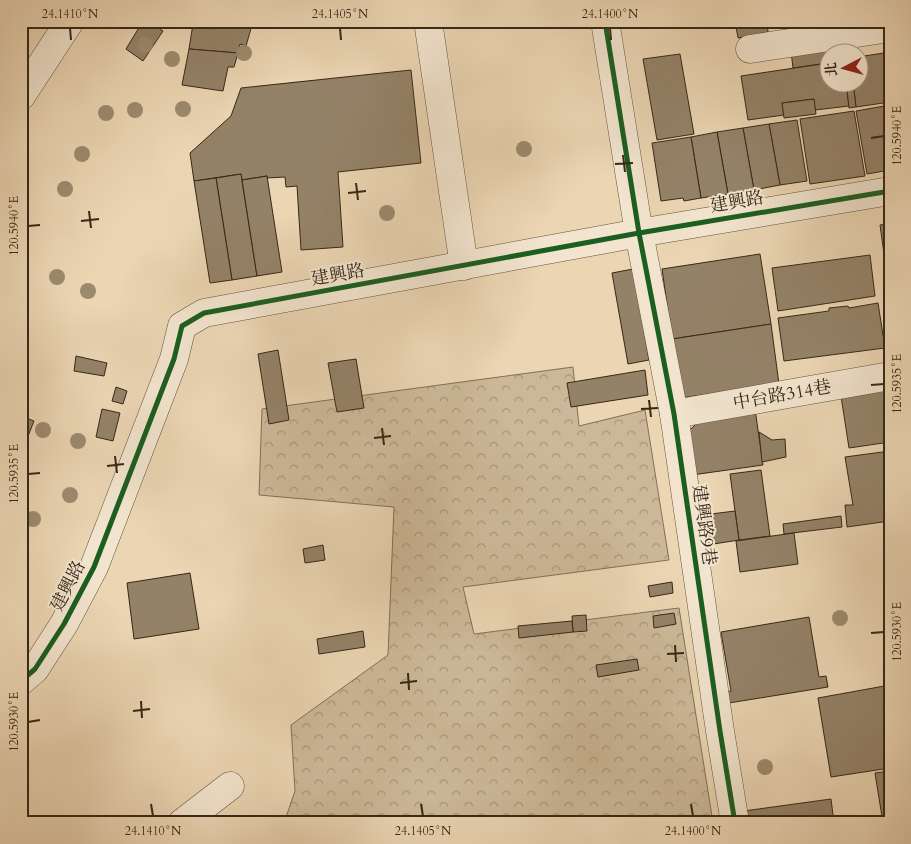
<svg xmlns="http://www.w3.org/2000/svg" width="911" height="844" font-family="Cardo,'Noto Serif TC',serif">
  <defs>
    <pattern id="forest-crowns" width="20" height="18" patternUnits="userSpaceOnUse" patternTransform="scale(1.25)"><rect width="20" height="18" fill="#ccb898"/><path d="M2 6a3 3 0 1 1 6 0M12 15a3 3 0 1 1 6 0" fill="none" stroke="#a6967b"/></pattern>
  </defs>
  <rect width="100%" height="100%" fill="#ebd5b3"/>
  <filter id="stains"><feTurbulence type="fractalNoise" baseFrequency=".004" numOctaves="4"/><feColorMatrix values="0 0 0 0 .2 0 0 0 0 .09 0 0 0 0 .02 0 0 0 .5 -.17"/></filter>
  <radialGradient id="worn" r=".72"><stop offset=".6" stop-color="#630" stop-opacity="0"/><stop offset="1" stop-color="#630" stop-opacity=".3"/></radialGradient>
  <polygon fill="url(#forest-crowns)" stroke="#817057" points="573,367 579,426 645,410 669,560 463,587 474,634 679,608 713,823 284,823 295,791 291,725 388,655 394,507 259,495 262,409"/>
  <g fill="#948268" stroke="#362816">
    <polygon points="143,21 148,21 163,31 143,61 126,49"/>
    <polygon points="190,21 207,21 205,26 215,29 217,21 237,21 252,25 246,46 240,44 238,53 189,49 193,24 189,23"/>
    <polygon points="735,21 767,21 768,32 738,38"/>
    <polygon points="825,46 828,63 793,68 791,51"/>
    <polygon points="189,49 238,53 234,67 228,67 223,91 182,85"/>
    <polygon points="890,52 890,102 856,107 853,82 858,82 858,57"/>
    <polygon points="680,54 694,134 657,140 643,59"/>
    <polygon points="828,63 828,82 846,82 849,106 815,110 814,99 782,103 784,115 748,120 741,76"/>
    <polygon points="411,70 421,163 338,172 343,247 301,250 297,186 286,187 285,177 267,178 267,176 242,180 241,174 194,181 190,153 231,116 241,88"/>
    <polygon points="846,82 853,82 856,107 849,108"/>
    <polygon points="814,99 816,114 784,118 782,103"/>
    <polygon points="890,105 890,170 867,174 856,111"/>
    <polygon points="854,111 865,176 810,184 800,119"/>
    <polygon points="797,120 807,181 780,185 769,124"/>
    <polygon points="769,124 780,185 754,190 743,128"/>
    <polygon points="743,128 754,190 728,194 717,132"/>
    <polygon points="717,132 728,194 701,198 691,137"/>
    <polygon points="691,137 701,198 684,201 683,198 661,201 652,143"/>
    <polygon points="241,174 257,276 232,280 216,178"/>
    <polygon points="267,176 282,272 257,276 242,180"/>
    <polygon points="216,178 232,280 210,283 194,181"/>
    <polygon points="890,224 890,297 880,225"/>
    <polygon points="760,254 771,324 672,339 662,269"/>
    <polygon points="870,255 875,296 778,311 772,268"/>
    <polygon points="633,269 649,360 628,364 612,273"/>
    <polygon points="878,303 885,348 784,361 778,318 829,311 829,308 848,306 849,308"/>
    <polygon points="771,324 779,384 681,398 672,339"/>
    <polygon points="278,350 289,420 269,424 258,354"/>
    <polygon points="76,356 107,363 104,376 74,371"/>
    <polygon points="356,359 364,408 337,412 328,363"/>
    <polygon points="645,370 648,395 571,407 567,383"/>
    <polygon points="116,387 127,391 123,404 112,401"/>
    <polygon points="890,389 890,442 849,448 841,396"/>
    <polygon points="754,402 763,465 692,475 685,435 707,413"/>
    <polygon points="102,409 120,413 113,441 96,437"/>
    <polygon points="21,416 34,421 21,454"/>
    <polygon points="759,432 772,440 785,439 786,457 762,462"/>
    <polygon points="890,451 890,521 847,527 845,505 853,505 845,457"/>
    <polygon points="761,470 770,536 739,540 730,474"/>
    <polygon points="735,511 739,540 707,545 703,515"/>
    <polygon points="841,516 842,527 784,534 783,524"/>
    <polygon points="794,533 798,564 740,572 736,541"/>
    <polygon points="323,545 325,560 305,563 303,549"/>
    <polygon points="190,573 199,629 134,639 127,583"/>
    <polygon points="672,582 673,593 650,597 648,586"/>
    <polygon points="674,613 676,624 654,628 653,616"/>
    <polygon points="586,615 587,631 573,632 572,616"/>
    <polygon points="809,617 819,677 826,676 828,687 729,703 727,692 731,691 721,632"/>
    <polygon points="572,621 573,632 519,638 518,626"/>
    <polygon points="363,631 365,647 319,654 317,639"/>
    <polygon points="637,659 639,670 598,677 596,665"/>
    <polygon points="890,685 890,768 831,777 818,698"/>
    <polygon points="890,771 890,822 883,823 875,773"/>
    <polygon points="831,799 834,823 746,823 744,811"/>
  </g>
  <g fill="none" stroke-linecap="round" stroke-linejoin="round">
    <defs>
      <g id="minor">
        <polyline points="428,21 464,266"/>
        <polyline points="605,21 639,233 674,414 720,731 735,823"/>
        <polyline points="750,49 890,28"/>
        <polyline points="21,96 70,21"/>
        <polyline points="674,414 890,376"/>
        <polyline points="21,681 35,669 64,624 94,567 174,359 182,326 204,313 639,233 890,191"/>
        <polyline points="182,823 230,786"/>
      </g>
    </defs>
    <use href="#minor" stroke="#63533d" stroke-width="29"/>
    <use href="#minor" stroke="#f2e4ce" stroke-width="28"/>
    <defs>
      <g id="cycleway">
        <polyline points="605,21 639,233 674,414 720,731 735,823"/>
        <polyline points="21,681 35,669 64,624 94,567 174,359 182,326 204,313 639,233 890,191"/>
      </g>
    </defs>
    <use href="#cycleway" stroke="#f2e4ce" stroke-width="8"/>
    <use href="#cycleway" stroke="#1b5e20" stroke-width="5"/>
  </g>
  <g fill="#9c8a6e">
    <circle cx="145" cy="45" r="8"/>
    <circle cx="244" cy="53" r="8"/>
    <circle cx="172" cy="59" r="8"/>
    <circle cx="183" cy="109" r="8"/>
    <circle cx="135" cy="110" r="8"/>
    <circle cx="106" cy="113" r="8"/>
    <circle cx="524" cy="149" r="8"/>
    <circle cx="82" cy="154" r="8"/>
    <circle cx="65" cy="189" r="8"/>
    <circle cx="387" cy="213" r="8"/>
    <circle cx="57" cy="277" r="8"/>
    <circle cx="88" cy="291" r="8"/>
    <circle cx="43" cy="430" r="8"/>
    <circle cx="78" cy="441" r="8"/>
    <circle cx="70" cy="495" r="8"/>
    <circle cx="33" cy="519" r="8"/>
    <circle cx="711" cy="556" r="8"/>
    <circle cx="840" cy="618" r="8"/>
    <circle cx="765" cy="767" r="8"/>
  </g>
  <path fill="none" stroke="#362816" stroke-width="2" d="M70,28L71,40M340,28L341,40M610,28L611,40M871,138L884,136M623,155L625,172M615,164L633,163M356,183L358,200M348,193L366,191M89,211L91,228M81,221L99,219M28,226L40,225M871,385L884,384M649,400L651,417M641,409L658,408M382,428L384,445M374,438L391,436M115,456L117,473M107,466L124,464M28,474L40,473M871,633L884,632M675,645L676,662M667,654L684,653M408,673L409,690M400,683L417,681M141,701L142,718M133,711L150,709M28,722L40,720M151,804L153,816M421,804L423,816M691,804L693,816"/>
  <g text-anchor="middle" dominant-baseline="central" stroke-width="4" stroke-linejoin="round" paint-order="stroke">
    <g font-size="18" fill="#362816" stroke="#f2e4ce">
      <text transform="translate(737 202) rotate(-10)">建興路</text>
      <text transform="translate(338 275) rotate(-10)">建興路</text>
      <text transform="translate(782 395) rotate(-10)">中台路314巷</text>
      <text transform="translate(704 525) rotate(82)">建興路9巷</text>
      <text transform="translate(68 586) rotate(-63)">建興路</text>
    </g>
  </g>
  <rect width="911" height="844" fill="none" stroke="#ebd5b3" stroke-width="55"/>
  <g transform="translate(844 68) rotate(264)"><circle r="24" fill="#f2e4ce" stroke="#a79984"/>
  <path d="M0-4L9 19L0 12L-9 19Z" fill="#8f2418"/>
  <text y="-8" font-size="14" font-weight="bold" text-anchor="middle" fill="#362816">北</text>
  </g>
  <rect x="28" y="28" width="856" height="788" fill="none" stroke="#362816" stroke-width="2"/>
  <g font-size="12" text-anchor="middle" fill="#362816">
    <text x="70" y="18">24.1410°N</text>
    <text x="340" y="18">24.1405°N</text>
    <text x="610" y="18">24.1400°N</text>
    <text transform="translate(897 136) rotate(-90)" y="4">120.5940°E</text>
    <text transform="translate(14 226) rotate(-90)" y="4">120.5940°E</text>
    <text transform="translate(897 384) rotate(-90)" y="4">120.5935°E</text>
    <text transform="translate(14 474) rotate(-90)" y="4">120.5935°E</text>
    <text transform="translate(897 632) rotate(-90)" y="4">120.5930°E</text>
    <text transform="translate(14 722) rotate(-90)" y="4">120.5930°E</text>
    <text x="153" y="835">24.1410°N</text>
    <text x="423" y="835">24.1405°N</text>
    <text x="693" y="835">24.1400°N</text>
  </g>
  <rect width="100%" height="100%" filter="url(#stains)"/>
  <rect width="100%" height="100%" fill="url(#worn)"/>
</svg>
